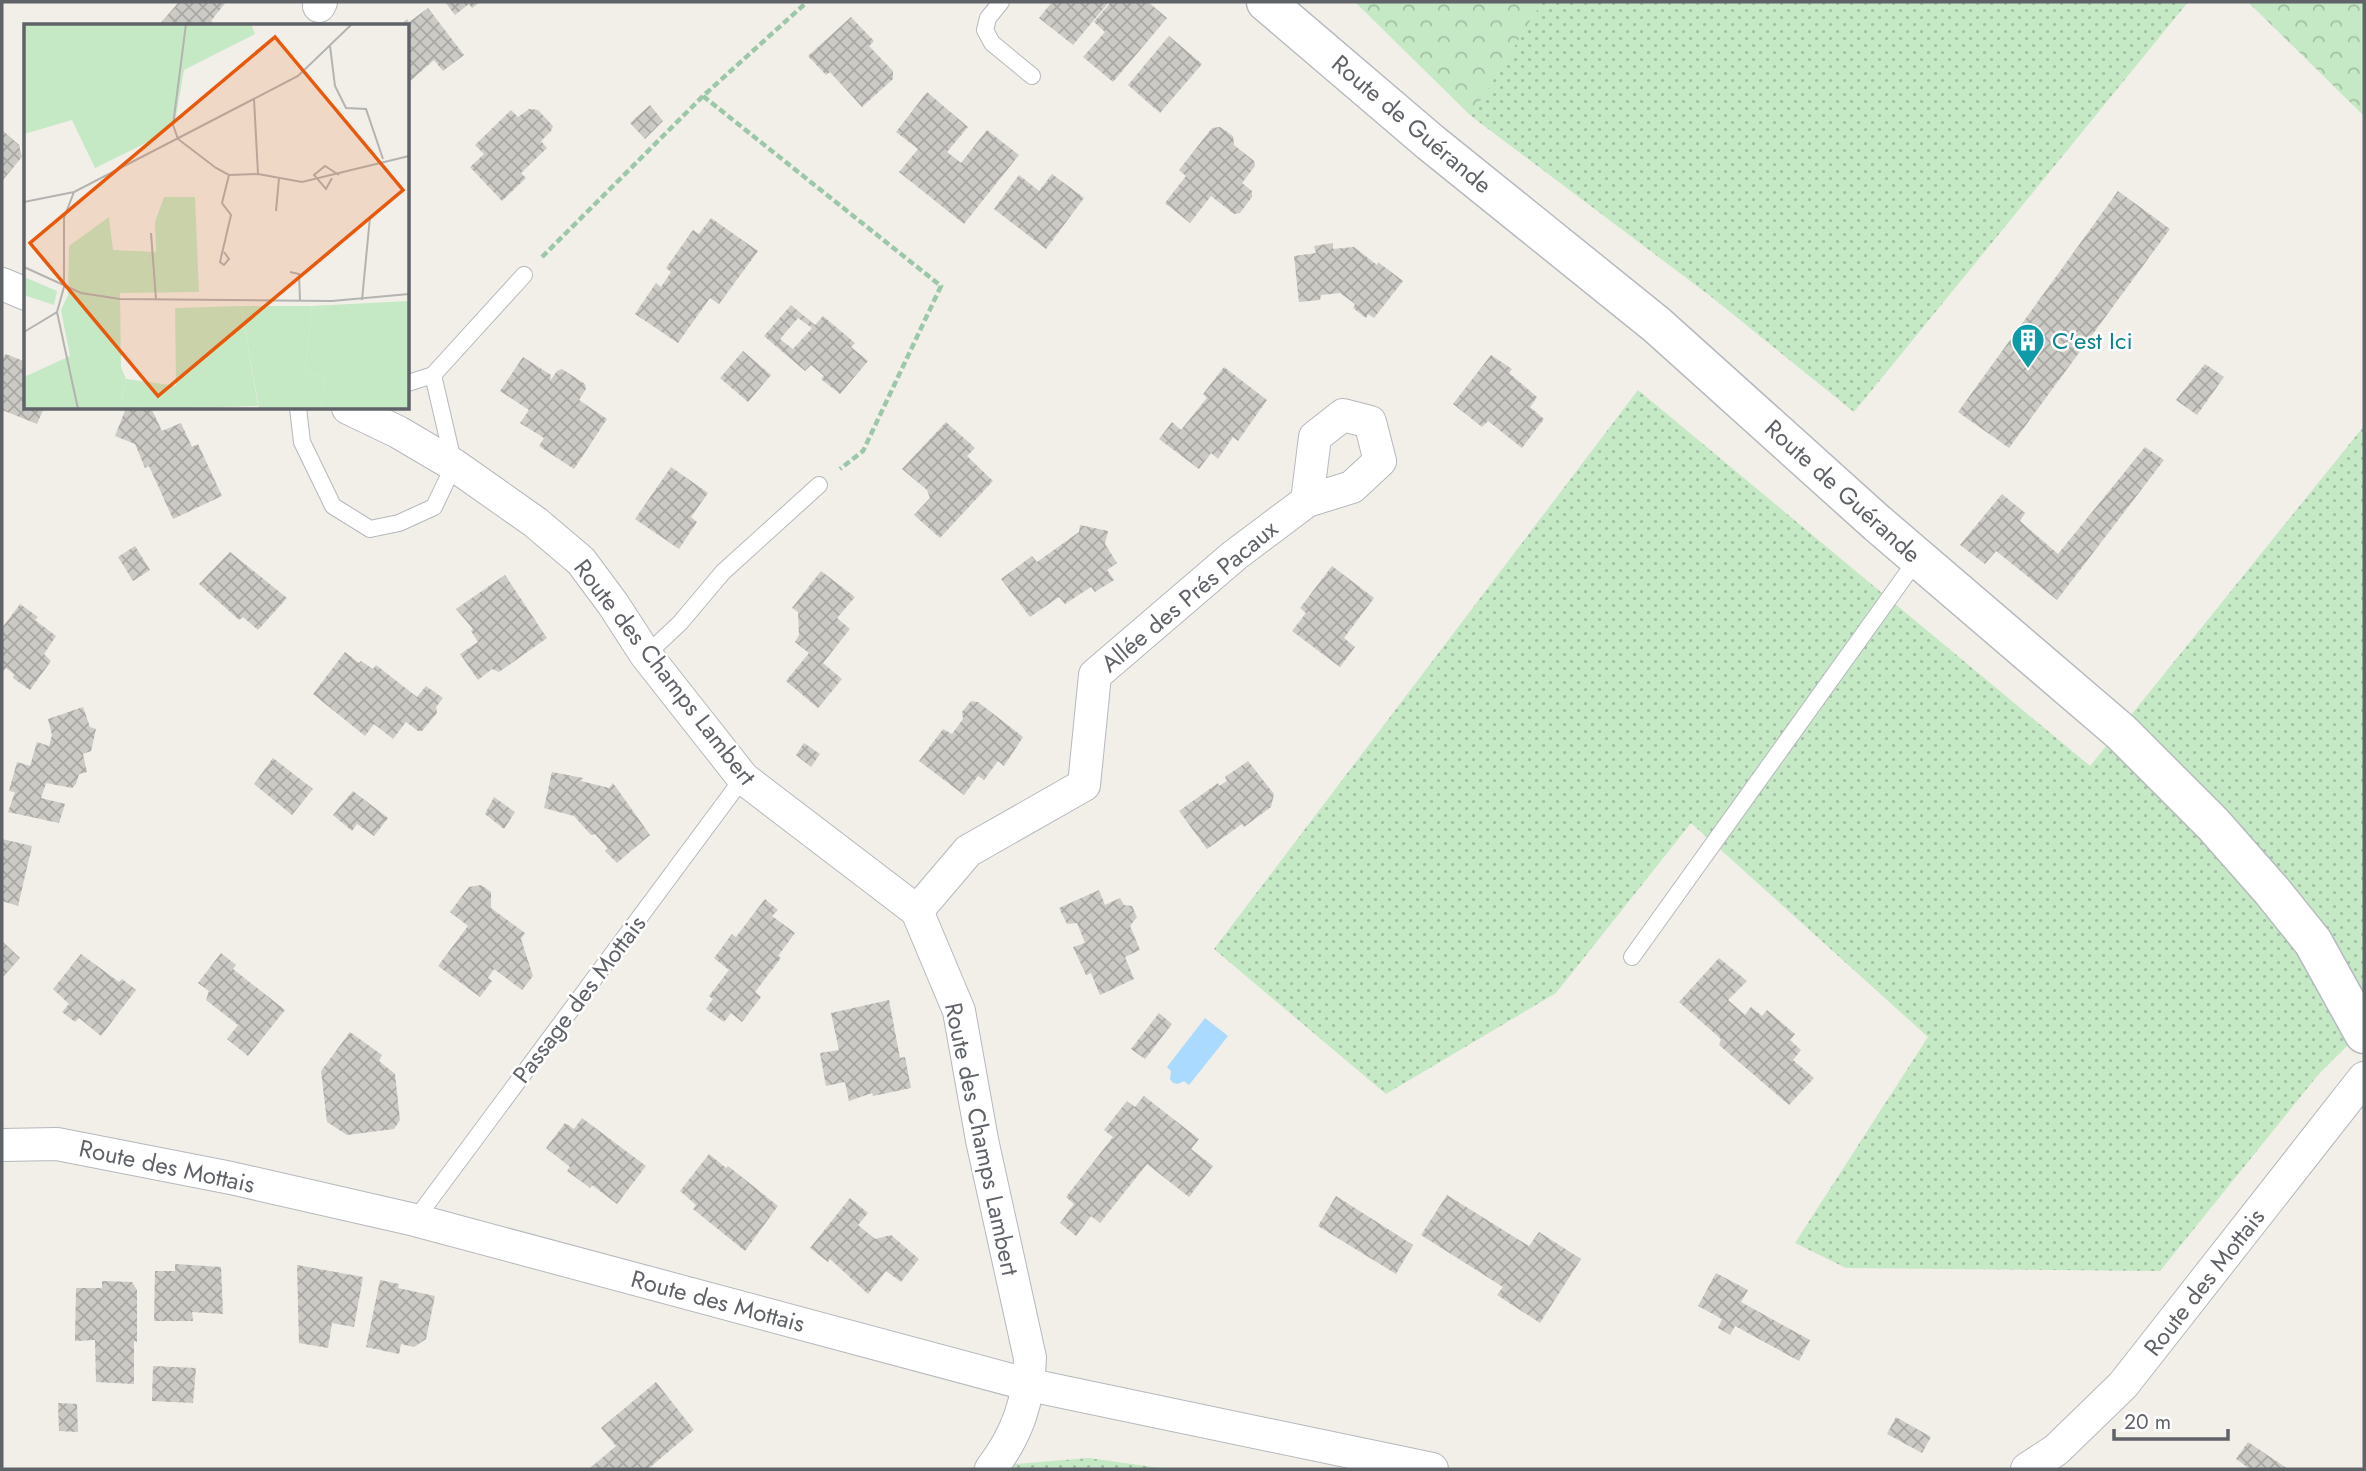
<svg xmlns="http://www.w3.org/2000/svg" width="2366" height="1471" font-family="Jost,sans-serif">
  <defs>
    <pattern id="grass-dots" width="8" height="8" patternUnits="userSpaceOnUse" patternTransform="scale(1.75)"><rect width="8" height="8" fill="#c5e8c5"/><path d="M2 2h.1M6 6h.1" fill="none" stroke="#a3c0a4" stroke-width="1.8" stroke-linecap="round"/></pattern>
    <pattern id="forest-crowns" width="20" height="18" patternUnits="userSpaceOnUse" patternTransform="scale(1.75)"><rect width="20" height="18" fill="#c5e8c5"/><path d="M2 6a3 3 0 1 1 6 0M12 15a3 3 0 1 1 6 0" fill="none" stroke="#a3c0a4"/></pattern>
    <pattern id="building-cross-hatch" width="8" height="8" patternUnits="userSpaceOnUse" patternTransform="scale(1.75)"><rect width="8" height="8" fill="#cccac5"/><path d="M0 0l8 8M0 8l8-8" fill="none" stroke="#a9a8a4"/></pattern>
  </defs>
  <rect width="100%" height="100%" fill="#f1efe8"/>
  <g fill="url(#grass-dots)">
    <polygon points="1542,2 2188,2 1854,412 1709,295 1471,116"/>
    <polygon points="1638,390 2090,766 2364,426 2364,1029 2318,1075 2160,1271 1846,1268 1795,1243 1928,1037 1691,823 1556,993 1386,1094 1214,949"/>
    <polygon points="1089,1458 1167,1469 967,1469 968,1468"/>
  </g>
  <g fill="url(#forest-crowns)">
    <polygon points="1355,2 1542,2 1471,116"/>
    <polygon points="2248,2 2364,2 2364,116"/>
  </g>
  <polygon fill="#aadaff" points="1205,1018 1228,1036 1189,1085 1184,1081 1178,1084 1173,1083 1170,1079 1171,1071 1167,1067"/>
  <g fill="url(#building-cross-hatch)" fill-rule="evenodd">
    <polygon points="179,2 226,2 211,21 217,26 158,26"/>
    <polygon points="445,2 480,2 472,8 469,4 455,15"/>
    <polygon points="1052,2 1109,2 1073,45 1039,18"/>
    <polygon points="1111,2 1148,2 1167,18 1113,82 1083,57 1105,32 1094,22"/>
    <polygon points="428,8 464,55 443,71 434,60 408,83 408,26 399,26 407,19 409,22"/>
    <polygon points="851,17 874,41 869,46 893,71 893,79 862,107 830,72 826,75 808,56"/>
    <polygon points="1169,36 1202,64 1160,113 1128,85"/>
    <polygon points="927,92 968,127 947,152 961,163 987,130 1019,155 964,224 899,172 918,149 896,132"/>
    <polygon points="650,105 663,121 645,139 630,123"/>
    <polygon points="529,109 538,110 553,126 551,131 541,141 547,148 521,173 526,178 502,201 470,167 484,154 475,145 511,110 518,117"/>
    <polygon points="1220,127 1233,136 1234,145 1254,161 1255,166 1242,183 1252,191 1252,197 1240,213 1234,214 1211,196 1190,223 1165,203 1186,176 1179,170 1212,128"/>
    <polygon points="2,130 19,145 22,157 2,181"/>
    <polygon points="1052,174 1084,198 1046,249 994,209 1019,175 1039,191"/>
    <polygon points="2118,191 2170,229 2009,448 1958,412"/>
    <polygon points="711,218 758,251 719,304 710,298 678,343 635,314 656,283 661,287 671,272 666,268 693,230 699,234"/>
    <polygon points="1333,243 1333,249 1354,247 1377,265 1378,262 1403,281 1374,318 1368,314 1366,318 1353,308 1355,304 1340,293 1321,295 1320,300 1299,302 1294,256 1316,253 1314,246"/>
    <path d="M791,305L815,325L823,316L855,343L851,347L868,361L840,394L821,379L824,376L811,365L805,371L764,336ZM798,318L812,328L793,349L780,339Z"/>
    <polygon points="743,351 771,375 748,402 720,378"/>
    <polygon points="6,354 26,362 26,408 44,408 37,424 2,410 2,359"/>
    <polygon points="1491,355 1512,369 1509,373 1537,397 1530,407 1544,419 1522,448 1488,421 1482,427 1453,404"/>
    <polygon points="523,357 551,375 550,381 557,371 562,369 585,384 586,389 579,400 607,419 574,469 539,446 544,438 520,423 529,410 500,391"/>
    <polygon points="2205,364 2224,377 2197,415 2176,400"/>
    <polygon points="1224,367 1267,400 1238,441 1233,437 1218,459 1211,453 1199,469 1159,439 1172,422 1181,430 1207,398 1203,394"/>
    <polygon points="126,408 146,408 152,410 162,431 181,423 192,447 198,444 222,496 173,519 149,466 145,468 135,444 115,436"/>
    <polygon points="946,422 975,448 967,456 993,481 940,538 914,515 930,498 927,490 902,469"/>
    <polygon points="2145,447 2164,460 2057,600 1996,551 1985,564 1960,545 2002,494 2025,513 2020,521 2058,554"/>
    <polygon points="671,467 708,493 691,517 697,522 679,549 635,519"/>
    <polygon points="1080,525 1108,531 1105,544 1117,563 1107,570 1114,580 1095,592 1091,587 1065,604 1059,597 1030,617 1001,579 1032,556 1037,562 1079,532"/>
    <polygon points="135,546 150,570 133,581 118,557"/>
    <polygon points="230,552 287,598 258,630 243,617 239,620 199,584"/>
    <polygon points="1332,566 1374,598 1344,638 1355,647 1340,667 1292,631 1306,613 1300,608"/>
    <polygon points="821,571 855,597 837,618 850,629 823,663 842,679 818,708 786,681 809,653 795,642 799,635 798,612 792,608"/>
    <polygon points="505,575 547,638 499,672 492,669 478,680 460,654 478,642 471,631 473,629 456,609"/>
    <polygon points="20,604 38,617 35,620 56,636 44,654 51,661 30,690 13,678 14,674 6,668 2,673 2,628"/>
    <polygon points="345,652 359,663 361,661 373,669 376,665 417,697 426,686 443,698 436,707 437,713 422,731 418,731 406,722 393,739 374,724 365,736 313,694"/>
    <polygon points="971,701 978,702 1023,737 1004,766 998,761 984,780 978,776 964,795 919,761 943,729 952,734 963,719 962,712"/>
    <polygon points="83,707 90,727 96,729 91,751 83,754 87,772 79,774 76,784 72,788 46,783 41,798 65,804 59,823 8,812 15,792 9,791 17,762 30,766 37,742 49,746 52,735 48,719"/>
    <polygon points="804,743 820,754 811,767 796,755"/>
    <polygon points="273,758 313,789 292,815 254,784"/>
    <polygon points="1248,761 1274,794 1271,807 1244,827 1242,824 1207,849 1179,811 1218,783 1219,786 1227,781 1225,777"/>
    <polygon points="552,772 583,778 581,781 609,788 613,783 650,835 617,863 605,851 608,849 595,834 591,835 574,816 544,808"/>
    <polygon points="353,791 388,818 374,836 357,824 352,831 333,815"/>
    <polygon points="494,797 515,812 504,829 485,814"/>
    <polygon points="2,839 32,846 18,906 2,901"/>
    <polygon points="481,885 491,892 491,908 525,933 521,939 533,976 522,990 494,969 488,978 492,981 480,997 438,966 468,926 450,912 469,887"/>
    <polygon points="1099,890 1105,905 1120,898 1124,905 1132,906 1137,917 1130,926 1140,950 1125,957 1134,979 1100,995 1091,973 1086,975 1073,947 1085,943 1077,923 1067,924 1059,908"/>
    <polygon points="765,899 778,910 772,916 795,933 778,956 781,958 755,992 761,997 742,1022 731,1013 724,1022 706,1009 713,999 709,996 729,970 714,958 732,934 736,937"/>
    <polygon points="2,941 20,958 2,978"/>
    <polygon points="221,953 236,965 233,969 285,1010 248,1056 227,1039 238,1025 206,1000 209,991 198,983"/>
    <polygon points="81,954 119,982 122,979 136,990 101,1036 79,1018 75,1022 62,1012 69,1004 53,989"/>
    <polygon points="1719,958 1747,981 1728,1000 1745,1015 1751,1007 1762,1016 1767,1010 1795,1034 1790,1040 1801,1050 1793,1060 1814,1078 1789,1105 1719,1045 1721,1039 1679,1002"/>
    <polygon points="889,1000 900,1058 905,1057 911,1088 873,1096 872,1093 849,1101 845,1082 826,1086 820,1053 839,1050 831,1013"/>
    <polygon points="1159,1013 1172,1024 1145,1059 1131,1049"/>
    <polygon points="350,1032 382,1055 379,1061 395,1074 400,1120 394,1129 347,1135 327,1122 321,1071"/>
    <polygon points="1144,1096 1199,1139 1191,1149 1213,1166 1189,1197 1147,1164 1100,1223 1091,1216 1076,1236 1060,1223 1074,1204 1066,1197 1113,1137 1104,1130 1127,1101 1135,1107"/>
    <polygon points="582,1118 646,1166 617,1204 592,1185 590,1188 567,1171 570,1167 546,1148 565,1123 574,1129"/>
    <polygon points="709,1154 726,1168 728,1166 778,1206 745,1251 693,1209 696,1205 680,1191"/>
    <polygon points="1447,1195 1529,1246 1539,1232 1581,1259 1540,1323 1497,1295 1503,1287 1421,1235"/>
    <polygon points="1336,1196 1413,1245 1396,1274 1318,1226"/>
    <polygon points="850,1198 868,1213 858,1225 875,1239 891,1235 919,1259 901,1282 886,1271 868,1294 830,1259 828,1262 810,1248"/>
    <polygon points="175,1264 221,1267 223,1314 192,1312 193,1321 154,1321 155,1271 175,1271"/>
    <polygon points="297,1265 363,1277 354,1327 332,1323 328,1348 299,1343"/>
    <polygon points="1716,1273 1748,1290 1741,1302 1810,1340 1799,1361 1735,1326 1730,1335 1718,1328 1722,1319 1698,1306"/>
    <polygon points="380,1280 399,1284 398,1288 435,1296 426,1339 414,1347 401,1344 399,1354 366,1347"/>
    <polygon points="102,1281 132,1282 137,1290 137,1342 134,1341 134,1384 96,1382 95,1340 75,1341 76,1288 102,1288"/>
    <polygon points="153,1366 196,1368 193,1403 152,1401"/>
    <polygon points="656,1382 694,1430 648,1469 589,1469 616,1446 601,1428"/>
    <polygon points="58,1403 77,1404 78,1432 59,1431"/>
    <polygon points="1896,1417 1931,1437 1922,1453 1887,1434"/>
    <polygon points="2248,1442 2288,1469 2250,1469 2236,1459"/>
  </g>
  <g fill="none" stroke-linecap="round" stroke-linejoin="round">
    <defs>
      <g id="lane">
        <polyline points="1001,2 988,18 985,30 992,43 1032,76"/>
        <polyline points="433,375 524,275"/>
        <polyline points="298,408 302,442 333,506 370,529 399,523 434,507 454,465 433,375 408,383"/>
        <polyline points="646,655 680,623 723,572 819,485"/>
        <polyline points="1632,957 1918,558"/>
        <polyline points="415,1220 743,778"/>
      </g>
      <g id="street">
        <polyline points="319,6 321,2"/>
        <polyline points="2,284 26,294"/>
        <path d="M348,408L398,432L454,465L535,522L581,561L613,604L646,655L743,778L917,911L959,1011L982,1140L1030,1358C1029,1401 1017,1435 991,1469"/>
        <polyline points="917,911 968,851 1084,785 1095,675 1235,555 1307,501 1352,487 1380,461 1370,422 1343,415 1315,437 1307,501"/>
        <polyline points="2,1145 57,1144 231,1178 415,1220 1030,1385 1432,1469"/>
        <polyline points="2027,1469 2056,1450 2123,1385 2364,1078"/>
      </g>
      <polyline id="secondary" points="1266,2 1430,142 1657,325 1877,523 2121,732 2213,824 2272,891 2313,942 2364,1034"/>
    </defs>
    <use href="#lane" stroke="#b5b8bc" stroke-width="18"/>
    <use href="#street" stroke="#b5b8bc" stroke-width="34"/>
    <use href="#secondary" stroke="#b6babf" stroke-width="41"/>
    <g stroke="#9cc7a9" stroke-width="4.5" stroke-dasharray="7 3.5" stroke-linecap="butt">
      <polyline points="703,96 941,286 863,451 840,469"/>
      <polyline points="542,257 703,96 807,2"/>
    </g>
    <use href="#lane" stroke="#fff" stroke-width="16"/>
    <use href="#street" stroke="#fff" stroke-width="32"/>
    <use href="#secondary" stroke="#fff" stroke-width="38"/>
  </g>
  <defs>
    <symbol id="building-pin" viewBox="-11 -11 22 30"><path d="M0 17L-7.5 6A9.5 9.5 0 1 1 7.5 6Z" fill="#0f9aa8" stroke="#fff"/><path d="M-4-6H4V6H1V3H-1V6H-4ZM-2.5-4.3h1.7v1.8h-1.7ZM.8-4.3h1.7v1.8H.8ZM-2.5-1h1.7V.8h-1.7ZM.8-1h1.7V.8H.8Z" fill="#fff"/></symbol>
  </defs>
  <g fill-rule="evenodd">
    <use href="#building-pin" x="2009" y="321" width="38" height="52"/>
  </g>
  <g text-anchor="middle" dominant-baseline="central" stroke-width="5" stroke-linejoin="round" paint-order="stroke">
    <g font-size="24" fill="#5f6368" stroke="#fff">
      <text transform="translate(1412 124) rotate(40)">Route de Guérande</text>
      <text transform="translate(1843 491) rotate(42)">Route de Guérande</text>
      <text transform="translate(1189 596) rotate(-40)">Allée des Prés Pacaux</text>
      <text transform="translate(665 672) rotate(52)">Route des Champs Lambert</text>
      <text transform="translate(579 999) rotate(-53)">Passage des Mottais</text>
      <text transform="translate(982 1139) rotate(78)">Route des Champs Lambert</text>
      <text transform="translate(167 1166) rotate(12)">Route des Mottais</text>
      <text transform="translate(2204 1282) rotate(-52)">Route des Mottais</text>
      <text transform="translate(718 1301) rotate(15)">Route des Mottais</text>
    </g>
    <g font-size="24" fill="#0d838f" stroke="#fff" text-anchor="start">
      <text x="2052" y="340">C'est Ici</text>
    </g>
  </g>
  <g transform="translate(24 24)">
    <rect width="385" height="385" fill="#f1efe8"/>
    <path d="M0,0H227L231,10L160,46L151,98L128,116L71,144L48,96L0,110ZM140,173H171L175,268L96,269L97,343L102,355L97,377L127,385H0V353L46,332L37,286L44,271L45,222L85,193L89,226L132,228L131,198ZM0,253L33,267L30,281L0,271ZM385,277V385H297L301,353L281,348L288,282ZM217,282L234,382L131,385L187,377L152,362L151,284Z" fill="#c5e8c5"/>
    <path d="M217,282H288L281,348L301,353L297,385H235ZM102,355L154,362L184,357L187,378L130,385L97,378Z" fill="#c5e8c5"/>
    <path fill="none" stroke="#b3b3b1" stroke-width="2" d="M162,0L149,101L154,115L192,144L205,151L234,150L278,158L385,132M306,22L311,62L322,84L342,85L359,135M230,75L234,150M308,154L302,165L290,151L301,142L315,151M0,178L50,168M252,187L255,154M127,209L132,275M200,228L205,235L200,241L196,238L207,191L198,179L205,151M0,243L57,269L96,275L308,277L385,270M266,248L275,250L276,276M338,276L346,193M33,288L54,385M0,308L33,288L40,263V194L50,168L274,52L328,0"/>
    <path fill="#e8590c" fill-opacity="0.15" stroke="#e8590c" stroke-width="3.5" d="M251,13L379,166L134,372L6,219Z"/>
    <rect width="385" height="385" fill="none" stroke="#5f6368" stroke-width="3.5"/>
  </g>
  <rect width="2366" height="1471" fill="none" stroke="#5f6368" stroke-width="7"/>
  <path d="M2114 1429v10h114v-10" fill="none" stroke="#5f6368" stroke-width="3.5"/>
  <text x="2124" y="1429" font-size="21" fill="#5f6368" stroke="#ffffff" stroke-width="5" paint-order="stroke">20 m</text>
</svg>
